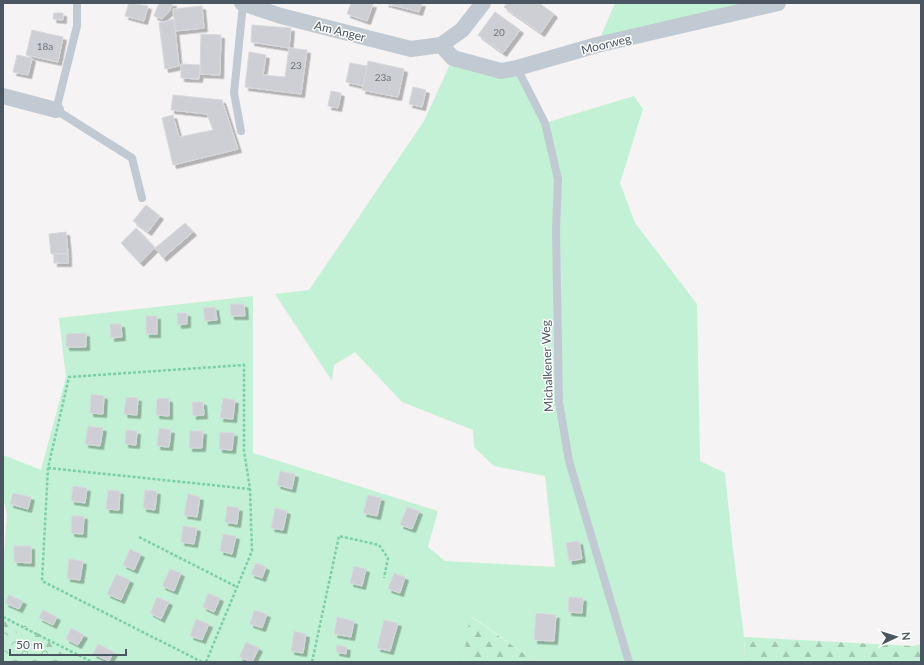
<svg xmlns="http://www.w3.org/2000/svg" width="924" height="665" font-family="Lato,sans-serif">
  <defs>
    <pattern id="forest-firs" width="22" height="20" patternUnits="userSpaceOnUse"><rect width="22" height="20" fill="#c3f1d5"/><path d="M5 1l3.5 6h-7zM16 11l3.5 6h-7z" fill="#a0c6b0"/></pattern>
    <pattern id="park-crowns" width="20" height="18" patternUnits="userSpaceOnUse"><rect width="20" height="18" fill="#c3f1d5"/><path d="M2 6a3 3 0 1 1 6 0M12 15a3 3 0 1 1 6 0" fill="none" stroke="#a0c6b0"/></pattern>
    <filter id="shadow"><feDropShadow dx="3.5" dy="3.5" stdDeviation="0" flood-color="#0004"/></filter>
  </defs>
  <rect width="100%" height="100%" fill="#f5f3f3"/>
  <g fill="#c3f1d5">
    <polygon points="615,3 778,3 597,45"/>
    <polygon points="453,58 517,68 545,123 634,96 643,109 620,183 635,223 697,304 700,461 725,473 732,541 744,637 745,662 536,662 471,616 463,662 89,662 3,613 3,566 7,515 3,497 3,455 41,470 66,377 59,318 253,296 253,453 438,511 428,547 445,561 555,567 545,476 494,466 474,447 473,430 402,402 355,352 334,365 332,381 275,294 309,290 424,121"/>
  </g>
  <g fill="url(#forest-firs)">
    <polygon points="3,613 89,662 3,662"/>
    <polygon points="470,616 536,662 463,662"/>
    <polygon points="744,637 913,646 921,644 921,662 745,662"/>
  </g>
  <polygon fill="url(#park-crowns)" points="3,626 76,662 3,662"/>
  <g fill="#cdcfd5" stroke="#d7d9de" filter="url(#shadow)">
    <polygon points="129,3 148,6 144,21 125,16"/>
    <polygon points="159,3 173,3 169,12 162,19 154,16"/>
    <polygon points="351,3 373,4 367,21 347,14"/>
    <polygon points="385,3 401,3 400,7"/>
    <polygon points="401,3 422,3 419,12 400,7"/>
    <polygon points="507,3 539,3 554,14 541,33 504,7"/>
    <polygon points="202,6 204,28 175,31 173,9"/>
    <polygon points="495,12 520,30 503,53 478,35"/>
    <polygon points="54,13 63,13 63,20 53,19"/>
    <polygon points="174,19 179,66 165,69 159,23"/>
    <polygon points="252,25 291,28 289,48 251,42"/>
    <polygon points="32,30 63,37 58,62 26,55"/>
    <polygon points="201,34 221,35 220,75 200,74"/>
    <polygon points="289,48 307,50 301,94 245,87 249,52 266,55 263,75 285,77"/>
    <polygon points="17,55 32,58 28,75 13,72"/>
    <polygon points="368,61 404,69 398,97 362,90"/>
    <polygon points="350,63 367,66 363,86 346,82"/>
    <polygon points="181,64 200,65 199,79 181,78"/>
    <polygon points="413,87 426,90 422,107 409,104"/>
    <polygon points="331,91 341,93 338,108 328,106"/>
    <polygon points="173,95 222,100 238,149 173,165 162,118 173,115 179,137 213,130 207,114 171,110"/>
    <polygon points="146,205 160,216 148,232 133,221"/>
    <polygon points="185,223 193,232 163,258 155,248"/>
    <polygon points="136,228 155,248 140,263 121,243"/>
    <polygon points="66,232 68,253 51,254 49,234"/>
    <rect x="54" y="254" width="14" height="9"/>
    <polygon points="230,304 244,304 245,316 231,316"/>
    <polygon points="215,307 217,320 205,321 203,308"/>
    <polygon points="177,313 187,313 187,324 178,325"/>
    <rect x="146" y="316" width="11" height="18"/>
    <polygon points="110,324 121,324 122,337 111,338"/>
    <polygon points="86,333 86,347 66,347 66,334"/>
    <polygon points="91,394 104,396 103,414 90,413"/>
    <polygon points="126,397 138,398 137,415 124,414"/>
    <polygon points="157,398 169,399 169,416 156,415"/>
    <polygon points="223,398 235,400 233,419 220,418"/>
    <polygon points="192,402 203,402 204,415 193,416"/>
    <polygon points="88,426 103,428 100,446 85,444"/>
    <polygon points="159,428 171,430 169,447 157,446"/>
    <polygon points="126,430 137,431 136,445 125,444"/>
    <polygon points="190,431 203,431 202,448 189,448"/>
    <polygon points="220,432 234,433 232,450 219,449"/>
    <polygon points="280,471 295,474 292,489 277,485"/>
    <polygon points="73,486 87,488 85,503 71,501"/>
    <polygon points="108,490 120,491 119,510 106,509"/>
    <polygon points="145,490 157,491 155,510 143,508"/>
    <polygon points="13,493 31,497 28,509 10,504"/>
    <polygon points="188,494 200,497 197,517 184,515"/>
    <polygon points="368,495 381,498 377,516 363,513"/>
    <polygon points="227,506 239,508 237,524 225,522"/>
    <polygon points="407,507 419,511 412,529 400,525"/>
    <polygon points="275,508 287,511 283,530 271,528"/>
    <polygon points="72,516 84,516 83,534 71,533"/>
    <polygon points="183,526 197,528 194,544 181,542"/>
    <polygon points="223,534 236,536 232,554 220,551"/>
    <polygon points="579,541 582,559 569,561 566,543"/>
    <polygon points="14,546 31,546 31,563 14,562"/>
    <polygon points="130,549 141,554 134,570 123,565"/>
    <polygon points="69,559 83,561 80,580 67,578"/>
    <polygon points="256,563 266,567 262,578 251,574"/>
    <polygon points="354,566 366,569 362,586 350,583"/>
    <polygon points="170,569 181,573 174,591 162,586"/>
    <polygon points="394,573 405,577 400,593 388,589"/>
    <polygon points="116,574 130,580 121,600 107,594"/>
    <polygon points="208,593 220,598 214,612 203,607"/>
    <polygon points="9,595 23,601 19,609 5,603"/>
    <polygon points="157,597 169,602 161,619 150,613"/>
    <polygon points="569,597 583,598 582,613 568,612"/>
    <polygon points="43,610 57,617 53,625 39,618"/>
    <polygon points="254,610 267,614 262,628 250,624"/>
    <polygon points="536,613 556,615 554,641 534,640"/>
    <polygon points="337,617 354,621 351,637 334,634"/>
    <polygon points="196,619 209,624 202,640 190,636"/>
    <polygon points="384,620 398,623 390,651 377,648"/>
    <polygon points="71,628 84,635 78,645 66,639"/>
    <polygon points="294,631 306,634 303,653 291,651"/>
    <polygon points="246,642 259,648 252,662 239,657"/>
    <polygon points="98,644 114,652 109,661 93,654"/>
    <polygon points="337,645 347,647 346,654 336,652"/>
  </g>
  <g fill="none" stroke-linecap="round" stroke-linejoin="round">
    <g stroke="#7ad0a6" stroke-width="2.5" stroke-dasharray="3 2" stroke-linecap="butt">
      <polyline points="48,468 250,489"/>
      <polyline points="139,537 237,587"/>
      <polyline points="3,617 92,662"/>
      <polyline points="202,662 42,581 48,468 69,377 244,365 244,451 250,489 252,551 206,662"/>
      <polyline points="312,662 339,536 379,545 388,558 384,578"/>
    </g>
    <g stroke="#c1cad2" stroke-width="8">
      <polyline points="77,3 77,26 56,110 132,158 142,198"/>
      <polyline points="517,68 545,123 558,179 556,230 559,402 569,461 629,662"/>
      <polyline points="241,131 234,93 243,4"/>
    </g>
    <g stroke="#c1cad2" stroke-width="16">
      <polyline points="242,3 281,16 411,49 441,45 462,30 483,3"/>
      <polyline points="441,45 453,58 501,71 517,68 597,45 778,3"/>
      <polyline points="3,96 56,110"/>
    </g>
  </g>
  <g text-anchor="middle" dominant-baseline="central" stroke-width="3" stroke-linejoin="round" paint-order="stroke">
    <g font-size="10" fill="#6b747e">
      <text x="499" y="32">20</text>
      <text x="45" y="46">18a</text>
      <text x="296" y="65">23</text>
      <text x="383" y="77">23a</text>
    </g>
    <g font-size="12" fill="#4a5661" stroke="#fff">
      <text transform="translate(340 31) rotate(14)">Am Anger</text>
      <text transform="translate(606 44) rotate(-14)">Moorweg</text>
      <text transform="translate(547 366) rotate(-92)">Michalkener Weg</text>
    </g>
  </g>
  <rect width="924" height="665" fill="none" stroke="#4a5661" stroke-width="8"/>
  <g transform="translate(896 637) rotate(86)" stroke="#ffffff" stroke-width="3" paint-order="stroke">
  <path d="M0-3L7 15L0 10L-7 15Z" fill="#4a5661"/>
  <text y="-6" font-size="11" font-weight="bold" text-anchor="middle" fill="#4a5661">N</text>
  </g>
  <path d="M10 649v6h116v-6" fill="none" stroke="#4a5661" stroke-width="2"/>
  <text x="16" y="649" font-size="12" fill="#4a5661" stroke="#ffffff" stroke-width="3" paint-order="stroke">50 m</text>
</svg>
